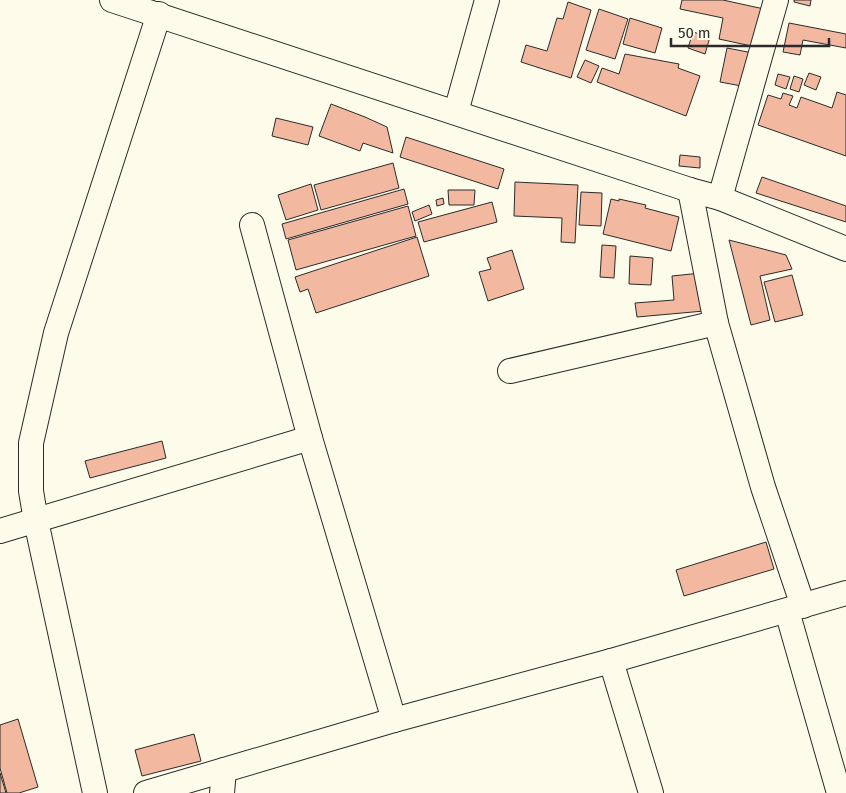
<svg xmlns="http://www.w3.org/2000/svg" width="846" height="793" font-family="'Fira Sans',sans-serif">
  <rect width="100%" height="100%" fill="#fdfbea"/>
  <g fill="#f2b8a0" stroke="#2b2b2b">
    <polygon points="682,0 723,0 764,9 756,47 719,39 723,18 680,9"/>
    <polygon points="794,0 811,0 810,6 794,2"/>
    <polygon points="568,2 591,10 571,78 521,62 526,45 547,51 557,18 563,19"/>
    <polygon points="599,9 628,19 615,59 586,50"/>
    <polygon points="630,18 662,28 655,53 623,44"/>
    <polygon points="789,23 846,34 846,48 803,40 800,55 783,52"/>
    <polygon points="693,32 710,37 705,54 688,48"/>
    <polygon points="727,48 753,53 747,87 720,82"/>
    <polygon points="625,54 679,64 678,68 700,76 686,116 597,82 602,68 619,74"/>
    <polygon points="585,60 599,66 591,83 577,77"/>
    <polygon points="809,73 821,77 816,90 804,85"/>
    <polygon points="778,74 790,77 786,89 775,85"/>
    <polygon points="794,76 803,79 799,92 790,89"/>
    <polygon points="837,92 846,95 846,156 758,125 768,95 781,99 783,93 793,96 789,105 797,108 801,97 832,108"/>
    <polygon points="331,104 365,117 387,127 393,153 363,143 360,151 319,136"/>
    <polygon points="276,118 313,127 308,145 272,136"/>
    <polygon points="406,137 504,169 498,189 400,157"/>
    <polygon points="680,155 700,157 700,168 679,166"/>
    <polygon points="393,163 399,188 321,210 314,185"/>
    <polygon points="762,177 846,206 846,222 756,193"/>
    <polygon points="515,182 578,185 575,243 561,242 562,218 514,216"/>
    <polygon points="311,184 318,210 286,220 278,195"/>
    <polygon points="404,189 408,204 286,239 282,224"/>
    <polygon points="448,190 475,190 474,205 449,205"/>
    <polygon points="581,192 602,193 601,226 579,225"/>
    <polygon points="443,198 444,204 437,206 436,200"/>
    <polygon points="611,199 619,201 619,199 646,205 645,208 679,217 671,251 603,234"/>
    <polygon points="492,202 497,222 424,242 418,222"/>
    <polygon points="429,205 432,214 415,221 412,212"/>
    <polygon points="408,206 416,236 296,270 288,240"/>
    <polygon points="417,237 429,276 316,313 308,289 300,292 295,277"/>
    <polygon points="729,240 786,255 792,269 760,276 770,320 751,325"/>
    <polygon points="602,245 616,246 614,278 600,277"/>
    <polygon points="512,250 524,289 488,301 479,272 491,269 487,258"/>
    <polygon points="630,256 653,258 651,285 629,284"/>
    <polygon points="701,273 704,311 637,317 635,303 674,300 672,276"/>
    <polygon points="792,275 803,315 775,322 764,282"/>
    <polygon points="162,441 166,458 90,478 85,461"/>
    <polygon points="766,542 774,569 684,596 676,570"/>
    <polygon points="18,719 38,787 19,793 7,793 0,768 0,725"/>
    <polygon points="194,734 201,761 142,776 135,750"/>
    <polygon points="0,773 6,793 0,793"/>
  </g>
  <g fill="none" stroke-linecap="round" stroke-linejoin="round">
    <defs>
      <g id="minor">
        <polyline points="112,0 690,190 720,198 846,249"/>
        <polyline points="456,112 487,0"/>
        <polyline points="690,190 716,323 763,487 803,606"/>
        <polyline points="720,198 776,0"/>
        <polyline points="252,225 310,438"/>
        <polyline points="510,371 716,323"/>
        <polyline points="0,531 310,438 394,720"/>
        <polyline points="787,611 839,793"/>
        <polyline points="611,661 651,793"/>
        <polyline points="95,793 36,521 31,491 31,443 56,333 159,14"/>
        <polyline points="146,793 394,720 611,661 846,593"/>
        <polyline points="222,793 224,770"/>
      </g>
    </defs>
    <use href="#minor" stroke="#2b2b2b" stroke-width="26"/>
    <use href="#minor" stroke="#fdfbea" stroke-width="24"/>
  </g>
  <path d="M671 38v8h158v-8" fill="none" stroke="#2b2b2b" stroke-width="2.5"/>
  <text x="678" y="38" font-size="15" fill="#2b2b2b" stroke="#fdfbea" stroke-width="4" paint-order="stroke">50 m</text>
</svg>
